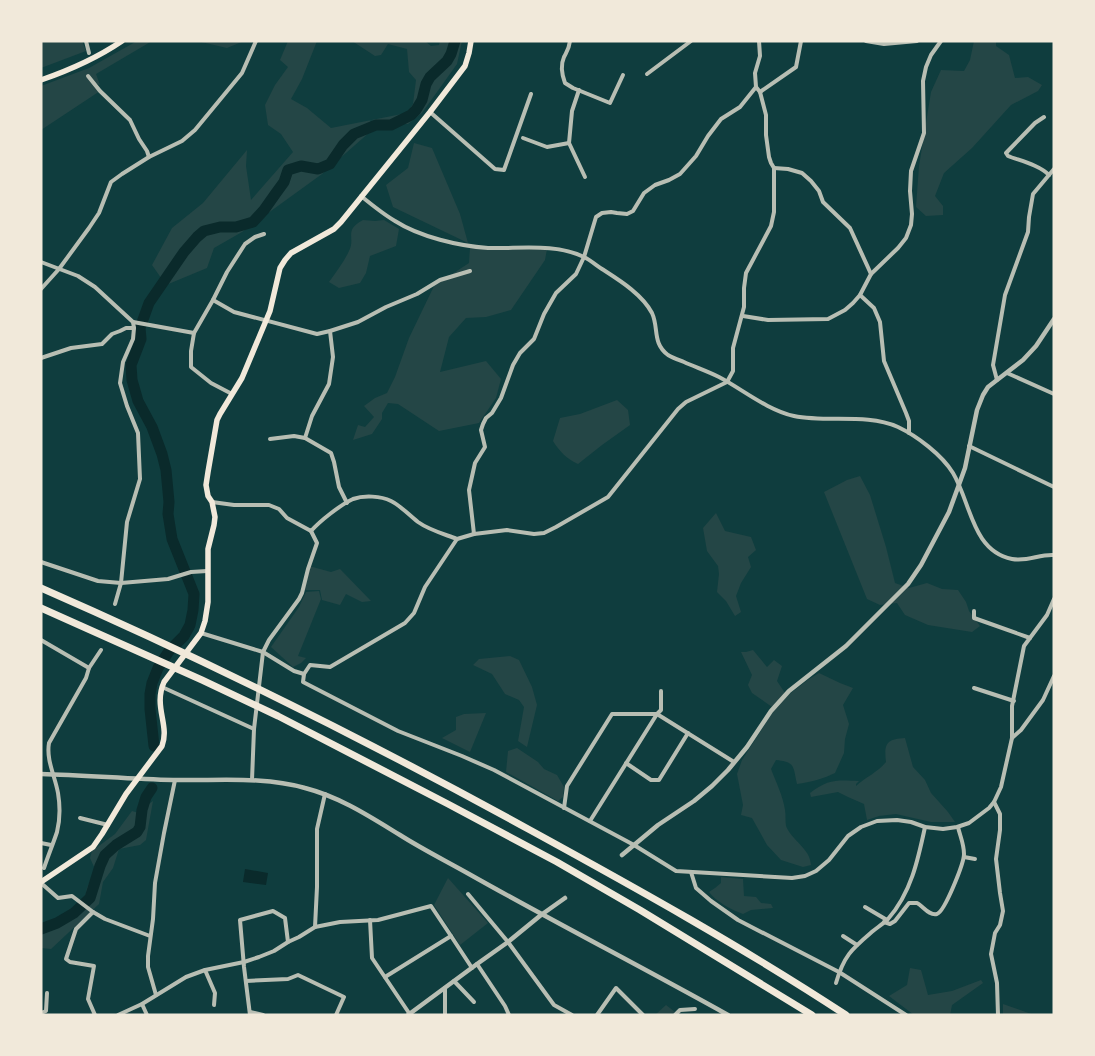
<svg xmlns="http://www.w3.org/2000/svg" width="1095" height="1056" font-family="'Work Sans',sans-serif">
  <rect width="100%" height="100%" fill="#0f3d3e"/>
  <g fill="#244646">
    <polygon points="41,41 82,41 86,51 41,68"/>
    <polygon points="137,41 152,41 96,74 100,85 94,83 100,91 41,130 41,86 89,68"/>
    <polygon points="197,41 244,41 227,48"/>
    <polygon points="288,41 317,41 302,79 291,99 307,108 331,128 407,113 413,104 416,80 409,72 407,49 388,44 381,55 375,56 352,41 425,41 431,46 439,45 440,41 462,41 457,64 422,113 408,124 398,124 370,120 371,131 322,174 242,232 214,248 207,268 166,285 152,265 172,228 203,203 247,150 246,166 251,200 293,152 281,134 268,125 265,105 275,85 288,67 280,60"/>
    <polygon points="974,41 996,41 996,46 1009,55 1015,78 1028,77 1042,85 1038,91 1011,105 972,148 944,173 935,196 943,206 943,215 926,216 916,207 919,166 931,92 941,70 964,71 970,60"/>
    <polygon points="414,143 432,148 460,214 468,243 393,207 386,185 408,168"/>
    <path d="M363,220L375,221L384,220L399,229L396,246L370,256L366,273L360,283L339,288L329,282C336,272 344,262 349,251C356,237 343,231 363,220Z"/>
    <polygon points="470,248 502,250 547,249 545,260 511,310 486,317 466,318 449,337 440,372 486,361 501,379 496,398 479,423 439,431 398,404 388,403 382,413 382,419 372,434 353,440 358,425 365,427 374,417 364,406 375,398 387,393 395,377 409,338 434,286 469,263"/>
    <path d="M617,400L628,410L630,425L602,445L578,464C567,459 559,451 553,441L560,418L580,414Z"/>
    <polygon points="860,476 870,495 886,547 895,583 909,588 927,583 942,589 958,590 966,602 969,611 980,626 972,632 928,625 905,615 897,603 880,605 867,599 824,492 847,480"/>
    <polygon points="716,513 725,531 751,537 756,550 748,557 751,567 741,583 736,596 741,612 735,616 726,601 717,592 719,574 718,566 707,551 703,528"/>
    <polygon points="309,566 331,572 340,569 371,601 362,602 346,594 340,605 322,600 320,590 304,590"/>
    <polygon points="319,591 321,599 298,656 306,658 301,663 293,667 271,647 299,607 306,592"/>
    <path d="M753,650L767,667L774,660L782,666L777,681L787,696L809,679L819,673L840,683L853,688L843,705L849,724L845,739L844,753L835,773C823,779 811,782 797,784C793,767 796,762 776,760L771,769C776,782 783,796 785,810C786,815 785,821 786,826C792,841 810,848 811,865L803,867L781,860L767,845L752,818L741,815L743,805L737,774L742,760L775,709L752,693L748,685L752,675L741,652H746Z"/>
    <polygon points="510,656 519,660 532,687 537,705 527,747 518,741 524,707 519,700 505,694 492,674 473,665 479,659"/>
    <polygon points="486,713 470,752 442,738 456,730 456,717 464,714"/>
    <path d="M905,738L913,767L925,780L931,793L948,812L955,822H931L896,814L879,816L867,820L864,804L848,797L838,792L811,797L810,793C828,779 837,780 859,781L856,784V786C866,777 878,772 886,762C884,744 886,739 905,738Z"/>
    <polygon points="517,748 538,762 544,769 557,775 564,787 563,797 558,801 506,772 508,751"/>
    <polygon points="153,801 146,840 140,845 119,849 113,868 103,882 99,904 51,949 41,948 41,927 66,913 84,901 87,888 95,869 90,858 92,851 115,834 132,811 142,814 149,804"/>
    <path d="M721,877L743,879L744,896L756,897L761,903L771,904L773,908L751,910L743,914C732,910 715,901 709,892L715,888L721,883Z"/>
    <polygon points="448,878 488,923 460,945 434,905"/>
    <polygon points="910,968 921,970 928,995 952,991 981,980 983,983 952,1005 950,1015 914,1015 889,996 907,985"/>
    <polygon points="1003,1004 1034,1015 1003,1015"/>
    <polygon points="666,1005 675,1012 672,1015 655,1015"/>
  </g>
  <polygon fill="#0a2a2b" points="245,869 268,873 266,885 243,882"/>
  <g fill="none" stroke-linecap="round" stroke-linejoin="round">
    <g stroke="#0a2a2b" stroke-width="11">
      <polyline points="154,746 150,709 150,694 152,683 158,668 169,651 184,636 190,625 193,610 194,594 172,539 168,514 169,502 166,470 162,454 152,427 138,401 132,380 131,365 141,339 140,328 149,303 184,252 197,237 204,231 220,227 236,227 253,222 264,210 276,193 284,182 288,170 301,166 318,169 330,164 343,145 354,134 376,125 391,125 411,115 416,110 422,100 426,84 430,77 447,61 451,54 455,41"/>
      <polyline points="41,929 57,923 74,913 90,898 100,866 105,855 116,845 137,832 140,827 142,810 146,797 152,788"/>
    </g>
    <g stroke="#b8beb3" stroke-width="4">
      <polyline points="86,41 89,53"/>
      <path d="M570,41C569,49 567,51 564,57C560,66 562,75 565,83L573,88L610,103L623,75"/>
      <polyline points="866,41 884,44 917,41"/>
      <polyline points="647,74 691,41"/>
      <polyline points="88,76 100,91 130,120 139,139 147,151 149,157"/>
      <polyline points="579,90 572,111 569,143 585,177"/>
      <polyline points="760,92 796,67 801,41"/>
      <polyline points="430,112 495,169 504,170 531,94"/>
      <path d="M1044,117L1035,123L1006,153L1008,156C1021,161 1039,165 1049,175"/>
      <polyline points="523,138 547,147 569,143"/>
      <polyline points="774,168 788,169 802,173 811,181 819,191 823,202 850,228 871,274"/>
      <path d="M361,196C372,205 383,214 395,221C420,237 459,246 488,248C519,249 555,243 584,257C590,260 596,265 602,269C619,280 642,294 652,313C659,328 652,343 668,355C673,358 679,360 684,362C695,367 707,371 719,377C742,389 767,410 794,416C828,423 865,413 898,427C917,436 942,455 953,473C971,503 972,551 1012,559C1028,562 1039,554 1054,555"/>
      <polyline points="41,262 78,276 95,287 133,322 134,328 133,339 123,362 120,383 127,406 138,433 140,479 127,522 121,583 115,604"/>
      <polyline points="41,289 59,269 89,228 99,213 111,182 122,174 149,157 182,141 195,130 242,73 256,41"/>
      <polyline points="860,295 874,308 880,322 884,361 906,413 909,421 909,433"/>
      <polyline points="213,300 234,312 317,334 330,331 358,322 386,307 417,294 440,280 470,271"/>
      <polyline points="743,316 768,320 828,319 845,310 853,303 860,295 871,274 898,248 906,238 911,225 912,214 910,191 911,171 924,133 923,81 926,67 931,55 941,41"/>
      <polyline points="133,322 194,333"/>
      <polyline points="41,358 71,348 102,344 112,334 120,331 126,328 134,328"/>
      <polyline points="1007,373 1054,394"/>
      <polyline points="997,380 993,365 1005,295 1028,232 1029,217 1033,194 1054,169"/>
      <polyline points="232,394 211,383 191,367 191,351 194,333 213,300 227,272 245,244 255,237 264,234"/>
      <polyline points="305,438 312,416 329,384 333,357 330,331"/>
      <polyline points="270,439 294,436 305,438 331,453 334,462 339,487 347,503"/>
      <polyline points="969,446 1054,487"/>
      <path d="M212,502L234,505H269L279,509L287,518L311,531C320,521 340,505 353,499C364,495 381,496 391,501C401,506 409,515 418,522C429,530 444,534 457,539"/>
      <polyline points="474,534 469,490 475,463 485,447 481,430 483,424 486,418 492,413 501,398 513,365 520,353 534,339 544,314 556,293 576,274 584,257 596,217 602,213 611,212 617,213 627,214 633,211 644,193 655,185 669,180 680,174 696,156 708,136 721,119 740,107 756,87"/>
      <polyline points="41,562 98,581 121,583 168,579 191,572 207,571"/>
      <polyline points="974,611 974,618 1030,638"/>
      <polyline points="201,633 263,652 294,671 304,674 310,665 330,667 405,623 414,613 425,587 457,539 474,534 507,530 534,534 544,533 556,527 608,497 678,409 686,402 727,382 733,371 733,348 744,307 744,288 746,273 771,226 774,212 774,168 771,163 769,157 766,135 766,115 760,92 756,87 755,73 760,56 759,41"/>
      <polyline points="41,640 89,668"/>
      <polyline points="304,674 303,682 398,731 462,756 494,770 634,845 676,871 792,878 805,876 816,871 829,860 848,836 861,827 877,821 897,820 911,822 925,827 943,829 957,827 969,823 989,808 994,802 1001,787 1012,738 1021,730 1043,700 1054,676"/>
      <polyline points="162,687 254,729"/>
      <polyline points="974,688 1014,701"/>
      <polyline points="1012,738 1012,706 1024,646 1047,615 1054,599"/>
      <polyline points="626,763 651,780 659,780 688,733"/>
      <polyline points="252,780 254,729 263,652 269,640 299,599 302,593 308,569 317,543 311,531"/>
      <polyline points="994,802 1000,814 1000,830 996,859 1000,893 1003,911 1000,925 995,933 991,954 997,983 998,1015"/>
      <polyline points="564,808 567,786 612,714 657,714 734,762"/>
      <polyline points="80,818 108,825"/>
      <polyline points="590,821 657,714 661,710 661,691"/>
      <polyline points="41,843 51,845"/>
      <polyline points="964,857 975,859"/>
      <path d="M44,868C48,856 53,844 57,832C60,820 60,805 58,793C55,776 46,760 49,743L86,678L89,668L101,650"/>
      <polyline points="691,872 696,888 711,901 738,920 839,972 906,1015"/>
      <polyline points="41,883 58,898 72,896 93,912 105,919 150,936"/>
      <polyline points="468,894 508,942 554,1005 572,1015"/>
      <polyline points="865,907 887,920"/>
      <polyline points="93,912 76,929 66,959 70,962 94,966 88,999 95,1015"/>
      <polyline points="370,920 372,958 409,1013"/>
      <path d="M884,922L890,924L895,921L909,903C910,903 915,903 917,903C923,906 929,916 937,914C945,911 964,863 964,854C964,844 960,836 958,827"/>
      <polyline points="315,927 317,887 317,829 325,794"/>
      <polyline points="843,936 857,945"/>
      <polyline points="477,964 505,1006 509,1015"/>
      <polyline points="205,970 215,993 214,1005"/>
      <polyline points="385,977 451,936 472,968"/>
      <polyline points="246,981 288,979 298,975 344,997 336,1015"/>
      <polyline points="454,981 474,1002"/>
      <path d="M836,983C844,955 852,949 873,931C878,927 884,923 888,919C911,893 918,860 925,827"/>
      <polyline points="156,995 148,967 148,956 153,919 155,883 164,833 175,780"/>
      <polyline points="142,1004 147,1015"/>
      <polyline points="250,1012 263,1015"/>
      <polyline points="41,1013 46,1011 47,993"/>
      <polyline points="118,1015 142,1004 186,977 205,970 244,962 259,957 274,951 288,942 299,937 315,927 340,922 378,920 431,906 451,936"/>
      <polyline points="250,1015 244,967 240,920 273,911 285,918 288,942"/>
      <polyline points="445,1015 445,988"/>
      <polyline points="597,1015 616,988 643,1015"/>
      <polyline points="675,1015 680,1010 695,1009"/>
    </g>
    <g stroke="#b8beb3" stroke-width="4.5">
      <path d="M41,774C85,775 129,779 173,780C217,781 263,776 305,788C340,797 369,816 400,835C422,849 446,861 469,874C554,922 642,967 728,1015"/>
      <polyline points="622,855 658,825 694,801 712,786 728,770 747,747 771,711 789,691 846,646 908,584 921,565 949,512 965,468 977,410 983,395 988,387 997,380 1023,360 1036,346 1054,319"/>
      <polyline points="408,1015 477,964 508,942 541,915 565,898"/>
    </g>
    <g stroke="#f1e9da" stroke-width="5.5">
      <path d="M41,80C70,70 97,58 122,41"/>
      <path d="M41,882L93,847L102,834L126,794L162,746C170,725 153,707 164,682L201,633L205,621L208,602V549L214,525L215,517L212,502L208,496L206,485L208,472L217,420L220,414L242,378L270,311L280,268L285,260L291,253L334,229L341,222L430,112L465,66L469,53L471,41"/>
    </g>
    <g stroke="#f1e9da" stroke-width="7">
      <path d="M41,588C208,661 370,742 530,830C636,888 744,948 846,1015"/>
      <polyline points="41,608 202,680 278,716 448,804 557,862 640,910 812,1015"/>
    </g>
  </g>
  <rect width="1095" height="1056" fill="none" stroke="#f1e9da" stroke-width="85"/>
</svg>
